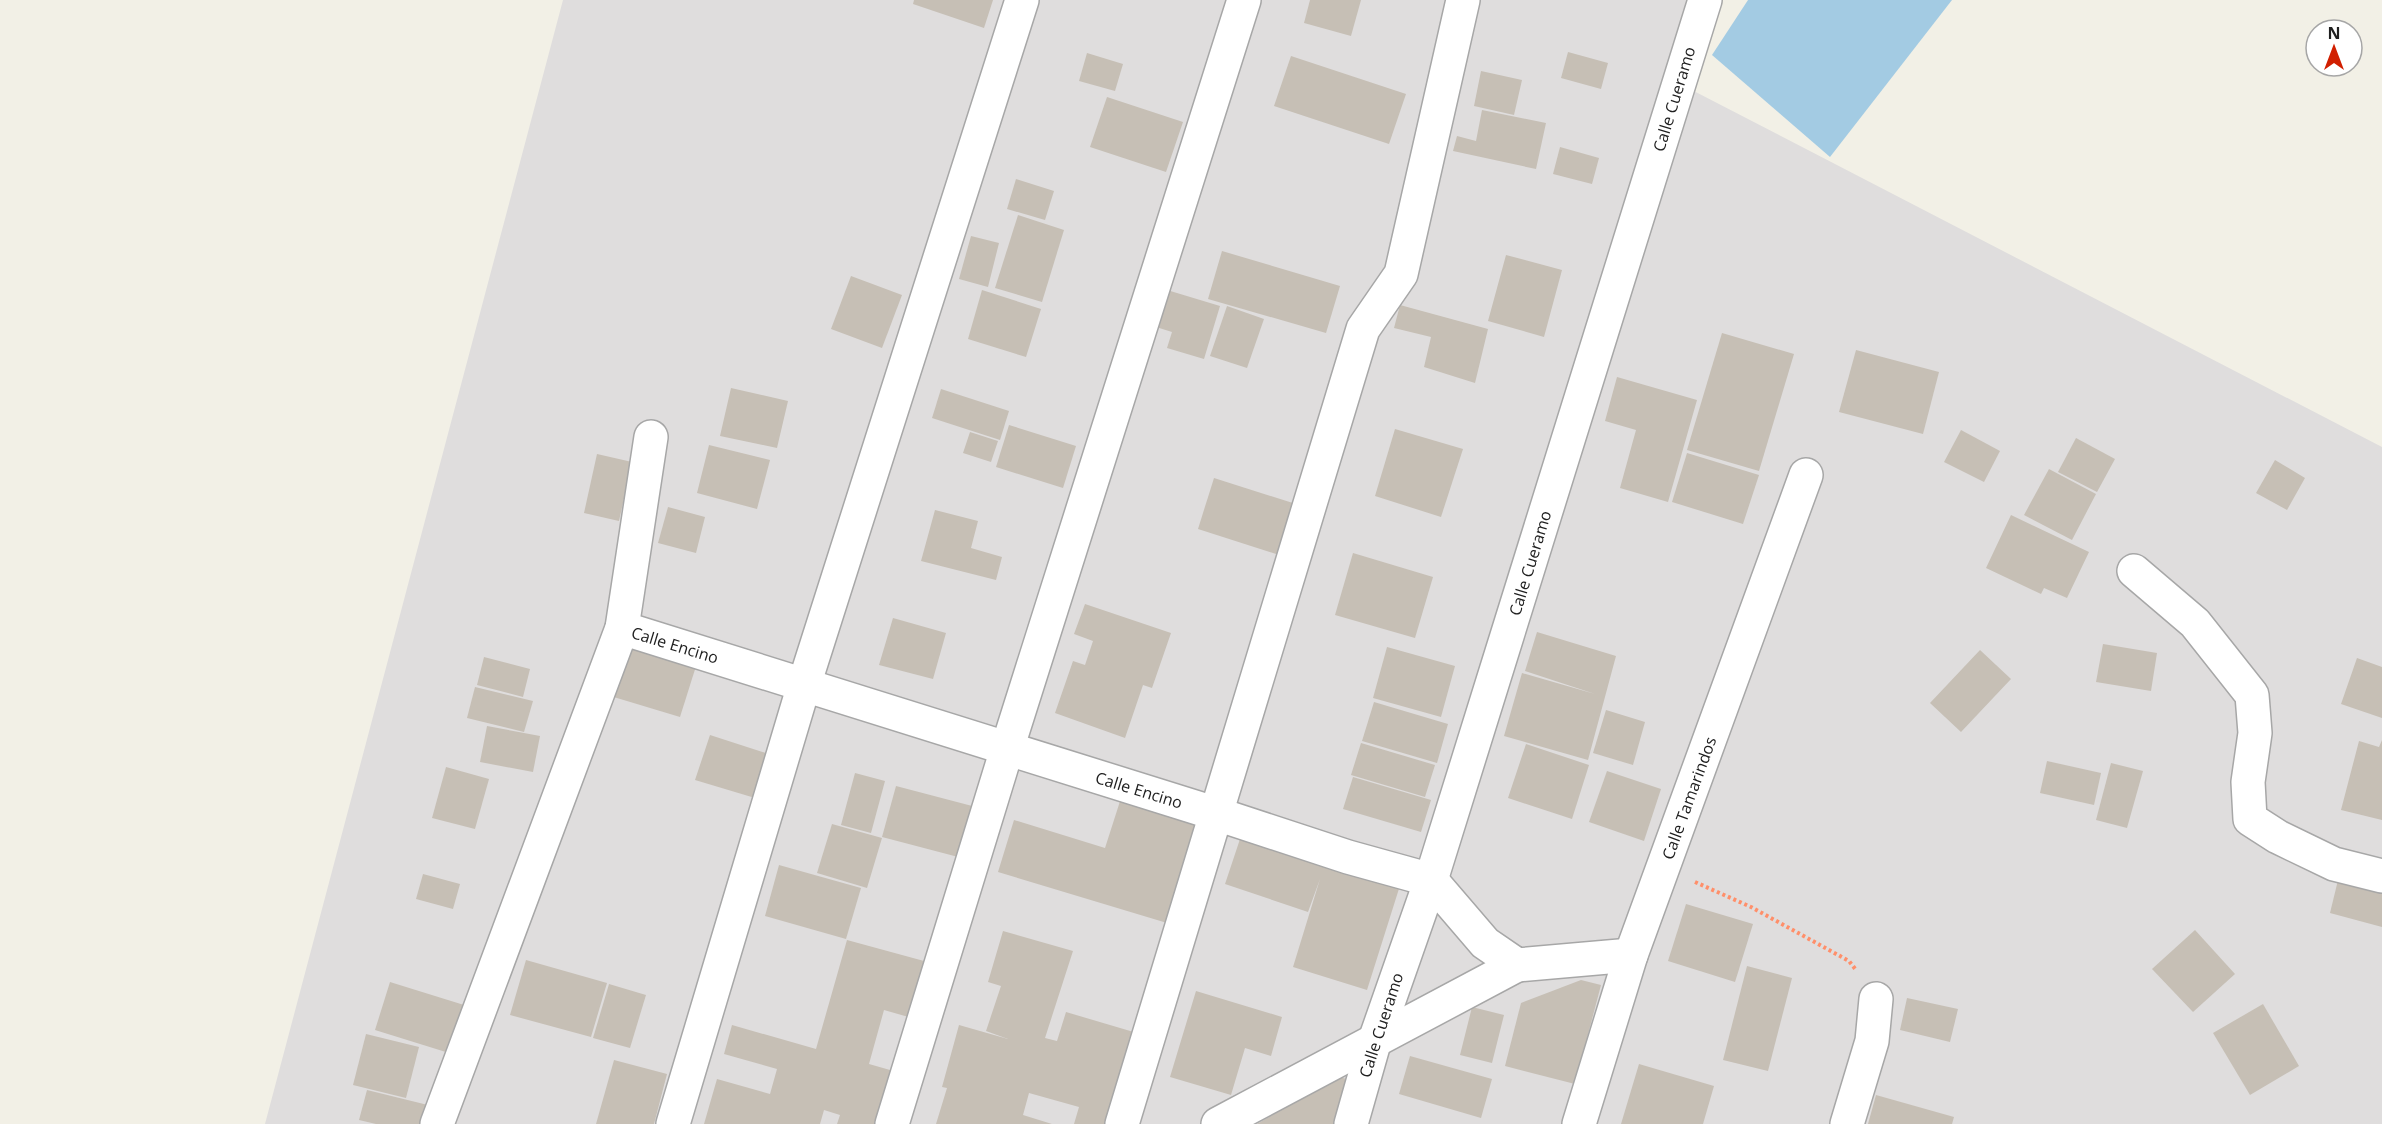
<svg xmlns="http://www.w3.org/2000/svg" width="2382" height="1124" font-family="'Open Sans',sans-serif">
  <rect width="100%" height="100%" fill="#f2f0e6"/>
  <polygon fill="#dfdddd" points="563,0 1716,0 1686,87 2382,447 2382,1124 265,1124"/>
  <polygon fill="#a3cbe3" points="1748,0 1952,0 1830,157 1712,55"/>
  <g fill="#c6bfb5">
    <polygon points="914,0 993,0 984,28 913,4"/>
    <polygon points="1310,0 1361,0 1351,36 1304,23"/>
    <polygon points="1568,52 1608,63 1601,89 1561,78"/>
    <polygon points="1087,53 1123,64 1115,91 1079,81"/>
    <polygon points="1291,56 1406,94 1389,144 1274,106"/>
    <polygon points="1481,71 1522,80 1514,115 1474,106"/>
    <polygon points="1107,97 1183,122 1166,172 1090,147"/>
    <polygon points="1482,110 1546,123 1536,169 1453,151 1457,136 1476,141"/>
    <polygon points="1560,147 1599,158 1592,184 1553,174"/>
    <polygon points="1016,179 1054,191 1045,220 1007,209"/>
    <polygon points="1018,215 1064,230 1042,302 995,288"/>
    <polygon points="971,236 999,243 988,287 959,279"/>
    <polygon points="1222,251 1340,286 1326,333 1208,299"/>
    <polygon points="1506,255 1562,270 1544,337 1488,321"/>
    <polygon points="851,276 902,295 882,348 831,329"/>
    <polygon points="982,290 1041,309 1026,357 968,339"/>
    <polygon points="1167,290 1220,306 1204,359 1167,348 1172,332 1156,327"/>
    <polygon points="1400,305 1488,329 1475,383 1424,367 1431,337 1394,328"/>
    <polygon points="1227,306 1264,319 1247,368 1210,356"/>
    <polygon points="1722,333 1794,354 1759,471 1687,450"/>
    <polygon points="1856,350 1939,372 1923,434 1839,412"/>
    <polygon points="1617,377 1697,400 1668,502 1620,488 1636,430 1605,421"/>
    <polygon points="731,388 788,401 777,448 720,436"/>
    <polygon points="941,389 1009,411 1000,440 932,418"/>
    <polygon points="1009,425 1076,446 1063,488 996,467"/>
    <polygon points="1395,429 1463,449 1441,517 1375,496"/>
    <polygon points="1961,430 2000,451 1984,482 1944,462"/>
    <polygon points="970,432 998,441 991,462 963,453"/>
    <polygon points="2076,438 2115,459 2097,492 2058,472"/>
    <polygon points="709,445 770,460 757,509 697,493"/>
    <polygon points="1687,453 1759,475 1743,524 1672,502"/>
    <polygon points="597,454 632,462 619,521 584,513"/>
    <polygon points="2275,460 2305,478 2287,510 2256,493"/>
    <polygon points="2049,469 2096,494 2072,540 2024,515"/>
    <polygon points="1214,478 1296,504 1279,555 1198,529"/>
    <polygon points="668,507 705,517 696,553 658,543"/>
    <polygon points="935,510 978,521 971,548 1002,557 996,580 921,561"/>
    <polygon points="2011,515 2089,552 2067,598 2044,588 2041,594 1986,568"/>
    <polygon points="1353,553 1433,577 1415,638 1335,615"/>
    <polygon points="1085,604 1171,633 1152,688 1143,685 1125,738 1055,713 1073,661 1085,665 1093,641 1074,634"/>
    <polygon points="893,618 946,633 933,679 879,665"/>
    <polygon points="1537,632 1616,656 1588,760 1504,736 1522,673 1595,694 1525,671"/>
    <polygon points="624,641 697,663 680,717 607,695"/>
    <polygon points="2103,644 2157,653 2151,691 2096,682"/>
    <polygon points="1387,647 1455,666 1441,717 1373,698"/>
    <polygon points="1980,650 2011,679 1961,732 1930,703"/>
    <polygon points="484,657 530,669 523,697 477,685"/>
    <polygon points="2357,658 2382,667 2382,718 2341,704"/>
    <polygon points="475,687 533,701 524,732 467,718"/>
    <polygon points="1374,702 1448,724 1437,763 1362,741"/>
    <polygon points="1606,710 1645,722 1633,765 1593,753"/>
    <polygon points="487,726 540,736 533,772 480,762"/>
    <polygon points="710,735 769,754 755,798 695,780"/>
    <polygon points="2382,740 2382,820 2341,810 2359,741 2379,747"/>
    <polygon points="1361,743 1435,765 1425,797 1351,775"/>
    <polygon points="1526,744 1589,765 1572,819 1508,798"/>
    <polygon points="2047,761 2101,773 2094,805 2040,793"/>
    <polygon points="2111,763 2143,771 2127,828 2096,820"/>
    <polygon points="446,767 489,779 475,829 432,818"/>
    <polygon points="1607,771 1661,789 1644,841 1589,822"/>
    <polygon points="855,773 885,781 871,833 841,825"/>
    <polygon points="1353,777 1431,800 1421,832 1343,809"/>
    <polygon points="896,786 976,807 962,858 882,837"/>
    <polygon points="1122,795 1209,822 1177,926 998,872 1014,820 1105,848"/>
    <polygon points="832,824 882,838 867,888 817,873"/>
    <polygon points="1244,827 1403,876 1367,990 1293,967 1320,879 1308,912 1225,884"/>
    <polygon points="779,865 861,888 846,939 765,916"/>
    <polygon points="423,874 460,884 453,909 416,899"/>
    <polygon points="2339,876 2382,887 2382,927 2330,913"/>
    <polygon points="1686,904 1753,924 1735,982 1668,961"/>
    <polygon points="2195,930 2235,974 2193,1012 2152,969"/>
    <polygon points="1003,931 1073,951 1045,1038 1057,1041 1066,1012 1137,1033 1111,1124 1074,1124 1079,1107 1029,1093 1023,1115 1052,1124 936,1124 947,1088 942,1087 959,1025 1008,1039 986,1031 1001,986 988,982"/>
    <polygon points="847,940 935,964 919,1020 884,1010 869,1064 897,1072 882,1124 837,1124 840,1115 824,1110 820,1124 704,1124 717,1079 770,1094 777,1069 724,1054 732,1025 816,1049"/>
    <polygon points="526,960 607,983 591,1037 510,1015"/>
    <polygon points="1747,966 1792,978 1768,1071 1723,1060"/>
    <polygon points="1581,980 1601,985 1575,1084 1505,1066 1521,1003"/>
    <polygon points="390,982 464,1005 449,1053 375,1030"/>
    <polygon points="609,984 646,995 630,1048 593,1038"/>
    <polygon points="1196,991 1282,1017 1271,1056 1245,1048 1231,1095 1170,1077"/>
    <polygon points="1907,998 1958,1009 1950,1042 1900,1030"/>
    <polygon points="2263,1004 2299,1066 2250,1095 2213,1033"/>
    <polygon points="1472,1007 1504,1015 1492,1063 1460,1055"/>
    <polygon points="366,1034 419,1047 406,1098 353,1085"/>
    <polygon points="1410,1056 1492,1079 1481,1118 1399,1094"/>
    <polygon points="614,1060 667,1074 654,1124 596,1124"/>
    <polygon points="1639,1064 1714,1086 1703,1124 1621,1124"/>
    <polygon points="1338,1077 1352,1080 1339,1124 1257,1124"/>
    <polygon points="367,1090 436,1107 431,1124 376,1124 359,1120"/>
    <polygon points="1876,1095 1954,1117 1952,1124 1868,1124"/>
  </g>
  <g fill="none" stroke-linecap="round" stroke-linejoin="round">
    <defs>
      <g id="minor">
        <polyline points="2134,571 2195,623 2252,695 2255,733 2248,782 2250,819 2278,837 2334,864 2382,876"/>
        <polyline points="622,628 1217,814 1348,857 1431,880 1485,943 1517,965 1631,955"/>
        <polyline points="437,1124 622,628 651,437"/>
        <polyline points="673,1124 804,685 1022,0"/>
        <polyline points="892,1124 1007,749 1244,0"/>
        <polyline points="1122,1124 1363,329 1401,274 1463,0"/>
        <polyline points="1218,1124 1517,965"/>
        <polyline points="1351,1124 1374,1043 1431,880 1705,0"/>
        <polyline points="1579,1124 1631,955 1806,475"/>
        <polyline points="1847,1124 1872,1041 1876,999"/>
      </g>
    </defs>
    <use href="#minor" stroke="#a7a7a7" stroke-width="36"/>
    <polyline stroke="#ff8f6a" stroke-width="4" stroke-dasharray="3 3" stroke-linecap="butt" points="1695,882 1751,907 1849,961 1856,970"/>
    <use href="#minor" stroke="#fff" stroke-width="33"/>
  </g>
  <g text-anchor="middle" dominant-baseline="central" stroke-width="5" stroke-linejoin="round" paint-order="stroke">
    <g font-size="16" fill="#202020" stroke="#fff">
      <text transform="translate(1674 99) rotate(-73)">Calle Cueramo</text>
      <text transform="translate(1530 563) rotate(-73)">Calle Cueramo</text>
      <text transform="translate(675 645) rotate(17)">Calle Encino</text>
      <text transform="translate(1139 790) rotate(17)">Calle Encino</text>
      <text transform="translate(1689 798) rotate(-70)">Calle Tamarindos</text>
      <text transform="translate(1381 1025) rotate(-72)">Calle Cueramo</text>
    </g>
  </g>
  <g transform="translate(2334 48)"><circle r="28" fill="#ffffff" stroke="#a6a6a6" stroke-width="1.5"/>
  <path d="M0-4.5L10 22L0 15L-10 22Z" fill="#d11f00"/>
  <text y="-9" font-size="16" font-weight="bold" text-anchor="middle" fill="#202020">N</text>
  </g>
</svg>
